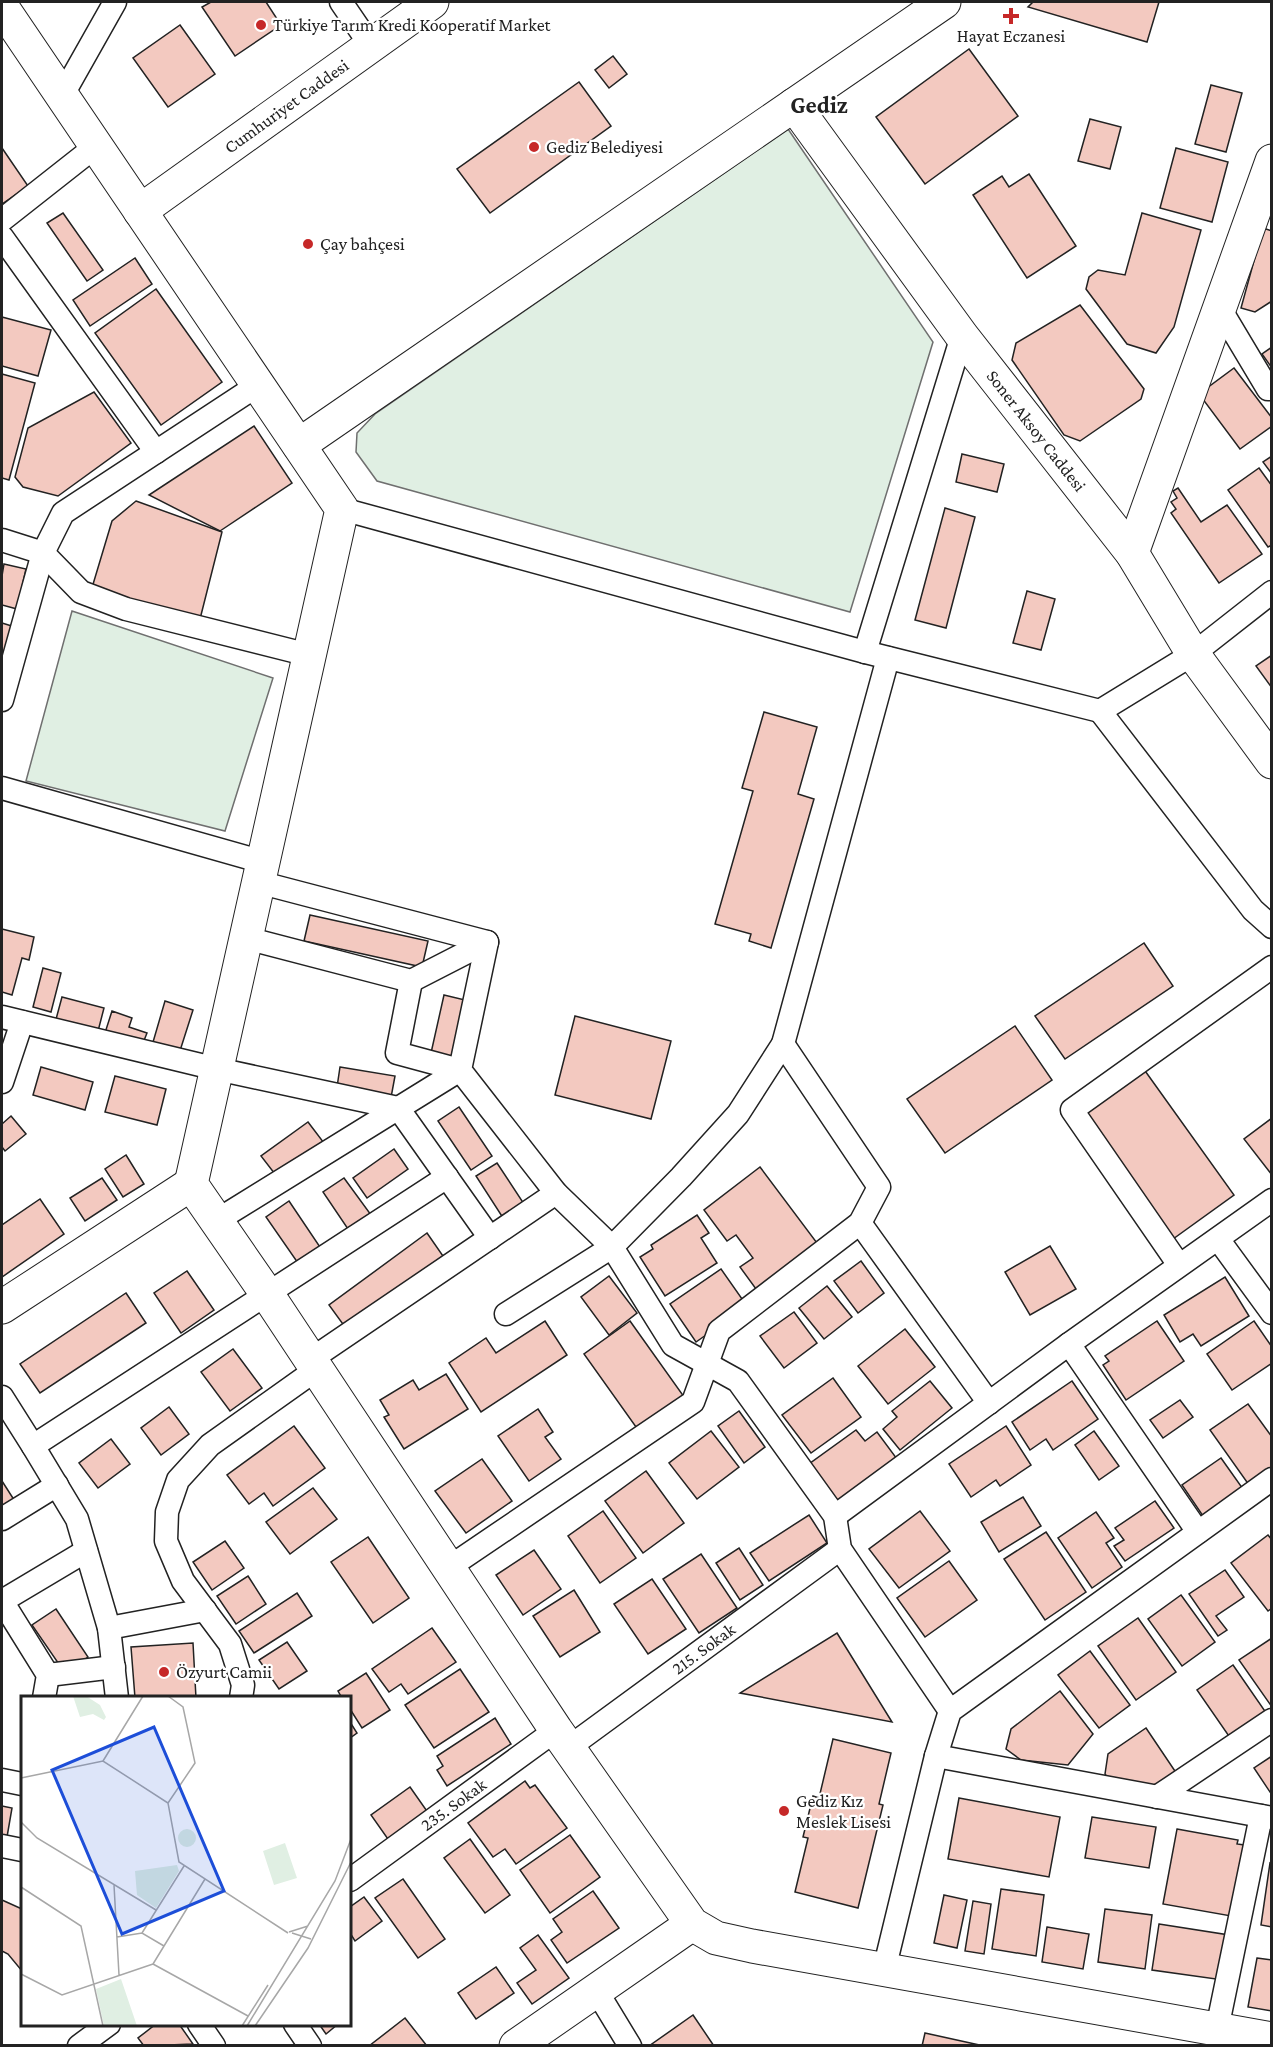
<svg xmlns="http://www.w3.org/2000/svg" width="1273" height="2047" font-family="'Crimson Pro',serif">
  <rect width="100%" height="100%" fill="#fff"/>
  <g fill="#e0efe3" stroke="#6f6f6f" stroke-width="1.5">
    <polygon points="788,129 933,342 850,612 377,481 356,452 357,433 375,414"/>
    <polygon points="72,611 273,678 225,831 26,781"/>
  </g>
  <g fill="#f3c9c0" stroke="#222" stroke-width="1.5">
    <polygon points="211,2 266,2 281,25 235,56 202,7"/>
    <polygon points="1033,2 1159,2 1147,42 1028,7"/>
    <polygon points="180,25 215,74 168,107 133,58"/>
    <polygon points="969,49 1018,116 925,184 876,117"/>
    <polygon points="613,56 627,74 609,88 595,70"/>
    <polygon points="579,82 611,126 490,213 457,169"/>
    <polygon points="1211,85 1242,93 1226,152 1195,144"/>
    <polygon points="1090,119 1121,127 1110,169 1078,161"/>
    <polygon points="2,148 28,186 2,204"/>
    <polygon points="1176,148 1228,162 1212,222 1160,208"/>
    <polygon points="1029,174 1076,246 1027,278 973,195 1002,176 1009,187"/>
    <polygon points="63,213 103,270 87,281 47,223"/>
    <polygon points="1142,213 1201,230 1174,327 1156,353 1127,344 1086,289 1089,277 1098,270 1125,275"/>
    <polygon points="1263,228 1272,231 1272,301 1255,312 1241,308"/>
    <polygon points="135,258 152,284 90,326 73,300"/>
    <polygon points="156,289 222,382 161,425 95,333"/>
    <polygon points="1080,305 1144,389 1141,399 1080,441 1064,435 1012,360 1016,343"/>
    <polygon points="2,317 51,330 38,376 2,366"/>
    <polygon points="1272,347 1272,368 1262,354"/>
    <polygon points="1234,368 1272,418 1272,426 1240,449 1199,394"/>
    <polygon points="2,374 35,383 9,480 2,478"/>
    <polygon points="94,392 131,443 58,496 23,487 15,477 28,428"/>
    <polygon points="254,426 292,483 220,531 149,495"/>
    <polygon points="962,454 1004,464 997,492 956,482"/>
    <polygon points="1272,456 1272,474 1263,462"/>
    <polygon points="1259,468 1272,486 1272,545 1268,547 1228,490"/>
    <polygon points="1178,488 1201,522 1227,505 1262,554 1219,583 1171,513 1176,509 1171,502 1177,498 1173,491"/>
    <polygon points="136,501 222,532 199,623 91,591 112,521"/>
    <polygon points="945,508 975,517 946,628 915,620"/>
    <polygon points="4,564 26,569 17,609 2,605 2,576"/>
    <polygon points="1027,591 1055,599 1041,650 1013,643"/>
    <polygon points="2,623 15,627 2,663"/>
    <polygon points="1272,655 1272,688 1256,666"/>
    <polygon points="764,712 817,727 798,794 814,799 771,948 749,941 751,934 715,924 753,791 742,788"/>
    <polygon points="310,915 428,941 422,967 304,941"/>
    <polygon points="2,929 34,937 29,960 22,958 12,995 2,992"/>
    <polygon points="1144,943 1173,986 1065,1059 1035,1016"/>
    <polygon points="43,968 61,973 51,1012 33,1007"/>
    <polygon points="444,995 465,1000 451,1058 431,1053"/>
    <polygon points="62,997 104,1008 97,1035 55,1023"/>
    <polygon points="165,1001 193,1010 178,1057 151,1049"/>
    <polygon points="112,1011 132,1018 129,1027 147,1033 141,1048 104,1036"/>
    <polygon points="575,1016 671,1041 651,1119 555,1095"/>
    <polygon points="1015,1026 1052,1080 945,1153 907,1099"/>
    <polygon points="41,1067 93,1082 85,1110 33,1095"/>
    <polygon points="340,1067 395,1076 390,1103 336,1094"/>
    <polygon points="1143,1068 1234,1195 1173,1239 1082,1112"/>
    <polygon points="115,1076 166,1089 157,1125 105,1112"/>
    <polygon points="459,1107 492,1156 471,1170 438,1121"/>
    <polygon points="11,1116 26,1134 5,1151 2,1147 2,1124"/>
    <polygon points="1272,1118 1272,1175 1244,1139"/>
    <polygon points="308,1122 324,1143 278,1178 261,1156"/>
    <polygon points="394,1149 408,1169 367,1198 353,1178"/>
    <polygon points="126,1155 144,1184 123,1197 105,1169"/>
    <polygon points="497,1163 526,1207 505,1221 476,1176"/>
    <polygon points="760,1167 817,1243 756,1289 740,1267 753,1258 736,1235 727,1241 704,1210"/>
    <polygon points="102,1178 117,1200 85,1221 70,1198"/>
    <polygon points="344,1178 374,1219 352,1235 323,1192"/>
    <polygon points="40,1199 64,1234 2,1277 2,1225"/>
    <polygon points="289,1201 322,1250 300,1266 266,1217"/>
    <polygon points="697,1215 709,1233 701,1238 717,1263 665,1296 640,1257 653,1249 651,1245"/>
    <polygon points="427,1233 443,1256 345,1327 329,1305"/>
    <polygon points="1050,1246 1076,1289 1030,1315 1005,1272"/>
    <polygon points="861,1261 884,1293 858,1313 834,1281"/>
    <polygon points="721,1269 747,1306 696,1342 670,1304"/>
    <polygon points="187,1271 214,1310 181,1333 154,1293"/>
    <polygon points="609,1276 637,1313 609,1335 581,1297"/>
    <polygon points="1225,1277 1249,1316 1201,1346 1193,1334 1180,1342 1164,1315"/>
    <polygon points="827,1286 852,1317 824,1339 799,1308"/>
    <polygon points="126,1293 146,1323 40,1393 20,1364"/>
    <polygon points="794,1312 817,1343 784,1368 760,1336"/>
    <polygon points="545,1321 567,1355 481,1412 449,1363 486,1338 496,1353"/>
    <polygon points="630,1321 687,1401 641,1434 584,1354"/>
    <polygon points="1157,1321 1184,1361 1126,1400 1103,1365 1109,1361 1105,1356"/>
    <polygon points="1254,1321 1272,1347 1272,1363 1232,1390 1207,1354"/>
    <polygon points="905,1329 935,1367 888,1404 858,1366"/>
    <polygon points="233,1349 262,1388 230,1411 201,1372"/>
    <polygon points="446,1374 468,1409 404,1449 384,1417 389,1415 380,1400 413,1380 419,1390"/>
    <polygon points="833,1378 861,1417 811,1453 782,1415"/>
    <polygon points="930,1381 952,1408 900,1450 883,1429 897,1417 892,1411"/>
    <polygon points="1072,1381 1098,1419 1053,1450 1046,1439 1030,1450 1012,1422"/>
    <polygon points="1180,1400 1193,1417 1163,1438 1150,1420"/>
    <polygon points="1248,1404 1272,1437 1272,1469 1249,1485 1210,1430"/>
    <polygon points="169,1407 189,1434 161,1455 141,1428"/>
    <polygon points="538,1409 553,1432 545,1437 561,1459 529,1481 498,1436"/>
    <polygon points="739,1411 765,1447 744,1463 718,1426"/>
    <polygon points="294,1426 325,1468 273,1506 264,1493 249,1504 227,1475"/>
    <polygon points="1006,1426 1031,1465 1000,1486 996,1480 971,1497 949,1464"/>
    <polygon points="856,1430 865,1441 877,1432 900,1463 841,1507 809,1464"/>
    <polygon points="711,1431 739,1467 697,1499 669,1463"/>
    <polygon points="1094,1431 1119,1466 1099,1480 1075,1445"/>
    <polygon points="111,1439 130,1464 98,1488 79,1463"/>
    <polygon points="1221,1458 1243,1489 1203,1516 1182,1485"/>
    <polygon points="482,1459 512,1501 466,1533 435,1491"/>
    <polygon points="646,1471 684,1523 643,1553 605,1501"/>
    <polygon points="2,1481 18,1506 2,1516"/>
    <polygon points="313,1488 337,1519 290,1554 266,1522"/>
    <polygon points="1023,1497 1041,1526 999,1552 981,1522"/>
    <polygon points="1155,1501 1174,1528 1125,1561 1114,1546 1124,1540 1115,1528"/>
    <polygon points="603,1511 636,1558 600,1583 568,1536"/>
    <polygon points="920,1511 950,1551 899,1588 869,1549"/>
    <polygon points="1096,1512 1114,1538 1106,1543 1122,1567 1092,1588 1058,1538"/>
    <polygon points="809,1515 827,1543 769,1581 750,1553"/>
    <polygon points="1046,1532 1086,1592 1045,1620 1004,1559"/>
    <polygon points="1268,1535 1272,1540 1272,1608 1268,1611 1231,1563"/>
    <polygon points="368,1537 409,1598 373,1623 331,1562"/>
    <polygon points="225,1541 244,1568 212,1590 193,1562"/>
    <polygon points="739,1548 763,1585 740,1600 716,1563"/>
    <polygon points="534,1550 561,1589 523,1615 496,1575"/>
    <polygon points="701,1554 737,1608 699,1633 663,1579"/>
    <polygon points="949,1561 977,1600 925,1637 897,1598"/>
    <polygon points="1225,1570 1244,1597 1216,1616 1227,1630 1218,1636 1189,1594"/>
    <polygon points="248,1576 266,1604 236,1624 217,1596"/>
    <polygon points="652,1579 686,1629 648,1654 614,1604"/>
    <polygon points="574,1590 600,1632 560,1657 533,1616"/>
    <polygon points="297,1593 312,1616 254,1653 239,1631"/>
    <polygon points="1181,1595 1215,1642 1182,1666 1148,1619"/>
    <polygon points="56,1609 88,1657 65,1673 32,1625"/>
    <polygon points="1138,1618 1176,1672 1136,1700 1098,1646"/>
    <polygon points="432,1628 456,1662 408,1694 401,1684 389,1692 372,1669"/>
    <polygon points="837,1633 892,1722 740,1693"/>
    <polygon points="1272,1638 1272,1707 1239,1660"/>
    <polygon points="287,1642 307,1671 279,1689 259,1660"/>
    <polygon points="193,1643 196,1698 135,1698 131,1647"/>
    <polygon points="1090,1651 1130,1705 1099,1728 1058,1675"/>
    <polygon points="1233,1665 1269,1717 1233,1742 1197,1690"/>
    <polygon points="460,1669 489,1712 434,1748 405,1705"/>
    <polygon points="366,1673 390,1710 362,1728 350,1709 350,1698 342,1698 338,1691"/>
    <polygon points="1060,1691 1093,1734 1068,1765 1021,1760 1006,1749 1011,1729"/>
    <polygon points="495,1718 511,1744 447,1786 437,1770 443,1766 437,1756"/>
    <polygon points="350,1722 357,1733 350,1738"/>
    <polygon points="1146,1728 1179,1777 1152,1795 1113,1786 1105,1774 1108,1754"/>
    <polygon points="833,1739 891,1753 879,1804 883,1805 858,1908 795,1892 808,1838 803,1837 813,1796 819,1798"/>
    <polygon points="1272,1756 1272,1795 1254,1768"/>
    <polygon points="525,1781 530,1788 535,1785 567,1828 516,1864 505,1849 493,1857 468,1823"/>
    <polygon points="410,1787 429,1814 390,1842 371,1815"/>
    <polygon points="959,1798 1060,1817 1049,1877 948,1859"/>
    <polygon points="2,1806 12,1808 7,1837 2,1836"/>
    <polygon points="1092,1817 1156,1827 1149,1868 1085,1858"/>
    <polygon points="1177,1829 1238,1840 1237,1844 1244,1845 1231,1916 1163,1904"/>
    <polygon points="570,1835 600,1877 550,1913 520,1870"/>
    <polygon points="470,1839 510,1895 485,1913 444,1858"/>
    <polygon points="1270,1863 1272,1864 1272,1927 1261,1925"/>
    <polygon points="403,1879 445,1939 418,1958 375,1898"/>
    <polygon points="1001,1889 1044,1895 1036,1956 992,1949"/>
    <polygon points="593,1891 619,1928 567,1963 551,1940 562,1932 553,1919"/>
    <polygon points="944,1895 967,1900 957,1948 934,1943"/>
    <polygon points="364,1897 382,1921 355,1941 350,1933 350,1907"/>
    <polygon points="2,1900 22,1909 22,1971 8,1954 2,1951"/>
    <polygon points="973,1901 991,1904 984,1954 965,1951"/>
    <polygon points="1105,1909 1152,1915 1145,1969 1098,1962"/>
    <polygon points="1159,1924 1229,1935 1223,1980 1152,1970"/>
    <polygon points="1047,1927 1089,1934 1083,1969 1042,1962"/>
    <polygon points="538,1935 569,1978 532,2004 517,1983 536,1970 520,1948"/>
    <polygon points="1257,1958 1272,1960 1272,2011 1248,2007"/>
    <polygon points="496,1967 514,1993 476,2019 458,1993"/>
    <polygon points="693,2015 714,2046 649,2046"/>
    <polygon points="405,2018 427,2046 369,2046"/>
    <polygon points="156,2024 179,2024 193,2044 144,2046 138,2038"/>
    <polygon points="319,2024 338,2024 326,2034"/>
    <polygon points="925,2033 984,2046 922,2046"/>
  </g>
  <g fill="none" stroke-linecap="round" stroke-linejoin="round">
    <defs>
      <g id="street">
        <polyline points="341,2 371,46"/>
        <polyline points="62,96 115,2"/>
        <polyline points="2,220 96,146"/>
        <polyline points="2,237 156,452"/>
        <polyline points="1219,307 1268,389 1272,389"/>
        <polyline points="342,509 865,652 1100,711 1193,654 1272,592"/>
        <polyline points="2,540 43,553 81,592 126,609 309,655"/>
        <polyline points="865,652 962,336"/>
        <polyline points="2,700 43,553 63,513 258,385"/>
        <polyline points="1100,711 1253,910 1272,927"/>
        <polyline points="2,788 263,862"/>
        <polyline points="258,882 487,942 460,1070 556,1193 612,1247 673,1345 738,1381 835,1516 840,1549 950,1711"/>
        <polyline points="246,938 411,981 487,942"/>
        <polyline points="411,981 397,1053 460,1070"/>
        <polyline points="2,1017 217,1069 398,1108 490,1238"/>
        <polyline points="2,1082 22,1022"/>
        <polyline points="216,1221 460,1070"/>
        <polyline points="860,1223 989,1403"/>
        <polyline points="1218,1239 1272,1313"/>
        <polyline points="1179,1265 1072,1110 1272,967"/>
        <polyline points="506,1314 612,1247 681,1177 738,1114 783,1044 888,658"/>
        <polyline points="1069,1344 1198,1532"/>
        <polyline points="310,1360 556,1193"/>
        <polyline points="2,1397 33,1446 77,1519 109,1628 117,1698"/>
        <polyline points="33,1446 447,1177"/>
        <polyline points="835,1516 1069,1344 1272,1200"/>
        <polyline points="2,1519 57,1485"/>
        <polyline points="448,1568 693,1402 719,1331 860,1223 879,1187 783,1044"/>
        <polyline points="2,1601 48,1675 44,1698"/>
        <polyline points="2,1601 86,1551"/>
        <polyline points="109,1628 205,1610"/>
        <polyline points="48,1675 114,1667"/>
        <polyline points="241,1698 243,1685 230,1644 183,1581 166,1541 167,1512 178,1480 210,1445 317,1369"/>
        <path id="s1" d="M568,1748L840,1549"/>
        <polyline points="936,1756 1272,1818"/>
        <polyline points="2,1780 22,1784"/>
        <polyline points="1157,1797 1272,1720"/>
        <polyline points="2,1846 22,1850"/>
        <path id="s2" d="M350,1880L556,1730"/>
        <polyline points="884,1970 936,1756 950,1711 1272,1479"/>
        <polyline points="596,1990 630,2046"/>
        <polyline points="199,2024 214,2046"/>
        <polyline points="295,2024 310,2046"/>
        <polyline points="1217,2029 1261,1816"/>
        <polyline points="79,2046 109,2024"/>
      </g>
      <g id="secondary">
        <polyline points="2,7 342,509 191,1184 267,1294 556,1730 692,1924 716,1938 752,1946 1272,2039"/>
        <path id="s3" d="M794,105L962,336L1132,553L1193,654L1272,762"/>
        <path id="s4" d="M140,211L432,2"/>
        <polyline points="299,445 944,2"/>
        <polyline points="1132,553 1272,161"/>
        <polyline points="2,1307 191,1184"/>
        <polyline points="516,2046 692,1924"/>
      </g>
    </defs>
    <use href="#street" stroke="#222" stroke-width="25"/>
    <use href="#secondary" stroke="#222" stroke-width="35"/>
    <use href="#street" stroke="#fff" stroke-width="22"/>
    <use href="#secondary" stroke="#fff" stroke-width="33"/>
  </g>
  <g fill="#c62828" stroke="#fff" stroke-width="2">
    <path d="M1008 7h6v6h6v6h-6v6h-6v-6h-6v-6h6z"/>
    <circle cx="261" cy="25" r="6"/>
    <circle cx="534" cy="147" r="6"/>
    <circle cx="308" cy="244" r="6"/>
    <circle cx="164" cy="1672" r="6"/>
    <circle cx="784" cy="1811" r="6"/>
  </g>
  <g text-anchor="middle" dominant-baseline="central" stroke-width="4.5" stroke-linejoin="round" paint-order="stroke">
    <g font-size="18" fill="#222" stroke="#fff" text-anchor="start">
      <text x="273" y="25">Türkiye Tarım Kredi Kooperatif Market</text>
      <text x="1011" y="36" text-anchor="middle">Hayat Eczanesi</text>
      <text x="546" y="147">Gediz Belediyesi</text>
      <text x="320" y="244">Çay bahçesi</text>
      <text x="176" y="1672">Özyurt Camii</text>
      <text x="796" y="1801">Gediz Kız<tspan x="796" dy="21">Meslek Lisesi</tspan></text>
    </g>
    <g font-size="18" fill="#222" stroke="#fff">
      <text stroke="none"><textPath href="#s4" startOffset="180">Cumhuriyet Caddesi</textPath></text>
      <text stroke="none"><textPath href="#s3" startOffset="406">Soner Aksoy Caddesi</textPath></text>
      <text stroke="none"><textPath href="#s1" startOffset="168">215. Sokak</textPath></text>
      <text stroke="none"><textPath href="#s2" startOffset="128">235. Sokak</textPath></text>
    </g>
    <g font-size="24" font-weight="bold" fill="#222" stroke="#fff">
      <text x="819" y="104">Gediz</text>
    </g>
  </g>
  <g transform="translate(21 1696)">
    <rect width="330" height="330" fill="#fff"/>
    <path d="M52,0H65L79,9L85,21L83,24L72,18L59,21ZM157 142a9 9 0 1 1 18 0a9 9 0 1 1-18 0ZM264,147L276,182L253,189L242,155ZM156,169L158,175L135,212L116,199L114,175ZM100,283L116,330H83L75,293Z" fill="#e0efe3"/>
    <path fill="none" stroke="#a7a7a7" stroke-width="1.5" d="M82,65L122,0M0,82L82,65L147,107L158,166L267,237M147,107L174,67L162,11L147,0M0,126L16,142L135,214M93,189L98,279M0,191L60,230L82,330M268,236L287,230M121,237L163,170M271,237L290,243M96,241L121,237L143,250M132,268L227,320M132,268L184,183M0,278L41,299L132,268M221,330L247,289M226,330L314,185L330,143M234,330L287,252L330,166"/>
    <path fill="#1d4ed8" fill-opacity="0.15" stroke="#1d4ed8" stroke-width="3" d="M133,31L203,195L101,238L31,74Z"/>
    <rect width="330" height="330" fill="none" stroke="#222" stroke-width="3"/>
  </g>
  <rect width="1273" height="2047" fill="none" stroke="#222222" stroke-width="6"/>
</svg>
